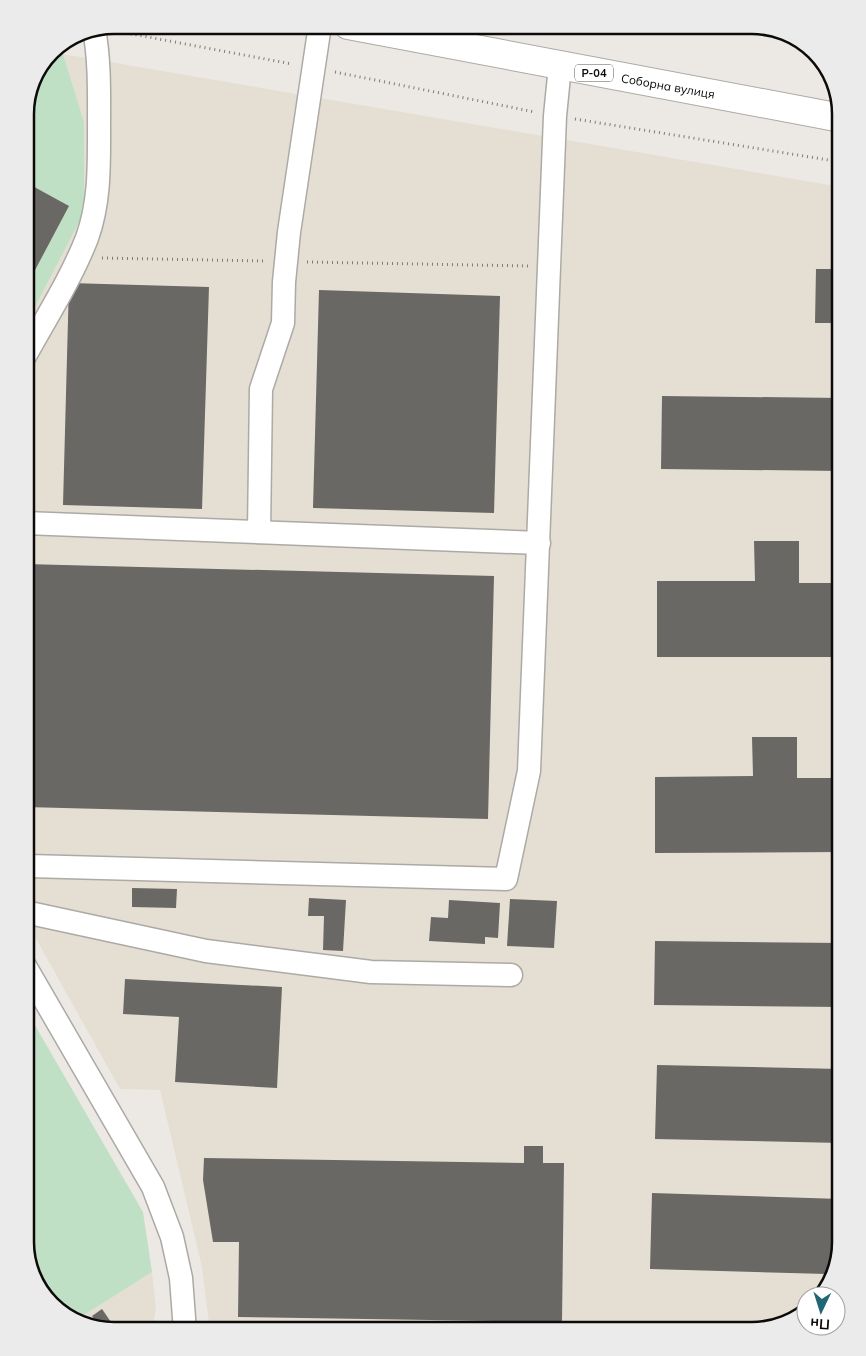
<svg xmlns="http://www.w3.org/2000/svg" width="866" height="1356" font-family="Mulish,sans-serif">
  <rect width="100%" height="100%" fill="#ece9e4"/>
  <g fill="#e5ded3">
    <polygon points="63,54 841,187 841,1243 829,1287 819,1296 806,1296 806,1308 792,1322 752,1331 210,1331 202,1267 160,1090 120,1089 25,919 25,326 84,213 84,122"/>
    <polygon points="152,1272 156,1308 152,1331 108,1331 76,1320"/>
  </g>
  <g fill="#c0e0c5">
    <polygon points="58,46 63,54 84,122 84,213 25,326 25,108 51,51"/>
    <polygon points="25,1008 143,1212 152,1272 76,1320 65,1316 34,1282 25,1242"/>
  </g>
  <g fill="#6a6864">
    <polygon points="27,183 69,206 25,289 25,188"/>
    <polygon points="816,269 841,269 841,323 815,323"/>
    <polygon points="69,283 209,287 202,509 63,505"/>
    <polygon points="319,290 500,296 494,513 313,508"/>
    <polygon points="662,396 841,398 841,471 661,469"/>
    <polygon points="754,541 799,541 799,583 841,583 841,657 657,657 657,581 755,581"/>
    <polygon points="25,564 494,576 488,819 25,807"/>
    <polygon points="752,737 797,737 797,778 841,778 841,852 655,853 655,777 753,776"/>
    <polygon points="132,888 177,889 176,908 132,907"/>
    <polygon points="309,898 346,900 343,951 323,950 324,916 308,916"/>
    <polygon points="510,899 557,901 554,948 507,946"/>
    <polygon points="449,900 500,903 498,938 485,937 485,944 429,941 431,917 448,918"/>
    <polygon points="655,941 841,943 841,1007 654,1005"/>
    <polygon points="125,979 282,987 277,1088 175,1082 179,1017 123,1014"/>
    <polygon points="657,1065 841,1069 841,1143 655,1139"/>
    <polygon points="524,1146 543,1146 543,1163 564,1163 562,1322 238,1317 239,1242 213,1242 203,1180 204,1158 524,1163"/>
    <polygon points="652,1193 841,1199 841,1243 829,1287 826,1289 827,1274 650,1269"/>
    <polygon points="102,1309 113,1325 105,1330 100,1328 92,1316"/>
  </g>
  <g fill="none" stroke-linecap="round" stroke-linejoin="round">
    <defs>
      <g id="minor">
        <path d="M25,356C46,318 71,279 87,238C100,202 99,165 99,128C99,95 100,61 94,29"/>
        <polyline points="25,523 539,543"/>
        <polyline points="259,532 261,389 283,323 284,282 289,232 320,25"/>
        <polyline points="25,864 29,866 506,879 529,771 555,116 560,66"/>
        <polyline points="25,912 206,951 371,972 511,975"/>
        <polyline points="25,966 153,1187 172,1237 181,1278 185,1331"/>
      </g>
      <polyline id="major" points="348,25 841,118"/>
    </defs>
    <use href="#minor" stroke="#acaaa5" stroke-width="25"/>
    <use href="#major" stroke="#acaaa5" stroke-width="30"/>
    <g stroke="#7d7b78" stroke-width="3" stroke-dasharray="1 4" stroke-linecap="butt">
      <polyline points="116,31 292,64"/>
      <polyline points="335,72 535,112"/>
      <polyline points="575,119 841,162"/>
      <polyline points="102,258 264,261"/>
      <polyline points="307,262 529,266"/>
    </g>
    <use href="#minor" stroke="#fff" stroke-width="22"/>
    <use href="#major" stroke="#fff" stroke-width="28"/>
  </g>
  <g text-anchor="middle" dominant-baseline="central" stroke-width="4" stroke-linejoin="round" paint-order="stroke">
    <rect fill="#fff" stroke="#555454" stroke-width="1" x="575" y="64.5" width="38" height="17" rx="4"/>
    <g font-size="11" font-weight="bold" fill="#0c0b0a">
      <text x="594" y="73">Р-04</text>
    </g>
    <g font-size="12" fill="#0c0b0a" stroke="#fff">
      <text transform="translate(668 86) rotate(10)">Соборна вулиця</text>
    </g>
  </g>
  <path d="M0 0H866V1356H0ZM114 34H752A80 80 0 0 1 832 114V1242A80 80 0 0 1 752 1322H114A80 80 0 0 1 34 1242V114A80 80 0 0 1 114 34Z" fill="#ecebeb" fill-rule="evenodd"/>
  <path fill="none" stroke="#0c0b0a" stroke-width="2.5" d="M114 34H752A80 80 0 0 1 832 114V1242A80 80 0 0 1 752 1322H114A80 80 0 0 1 34 1242V114A80 80 0 0 1 114 34Z"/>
  <g transform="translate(821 1311) rotate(184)"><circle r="24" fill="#ffffff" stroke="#9e9d9d"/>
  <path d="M0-4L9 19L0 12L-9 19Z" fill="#206675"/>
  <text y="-8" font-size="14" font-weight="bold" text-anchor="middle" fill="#0c0b0a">Пн</text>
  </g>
</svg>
